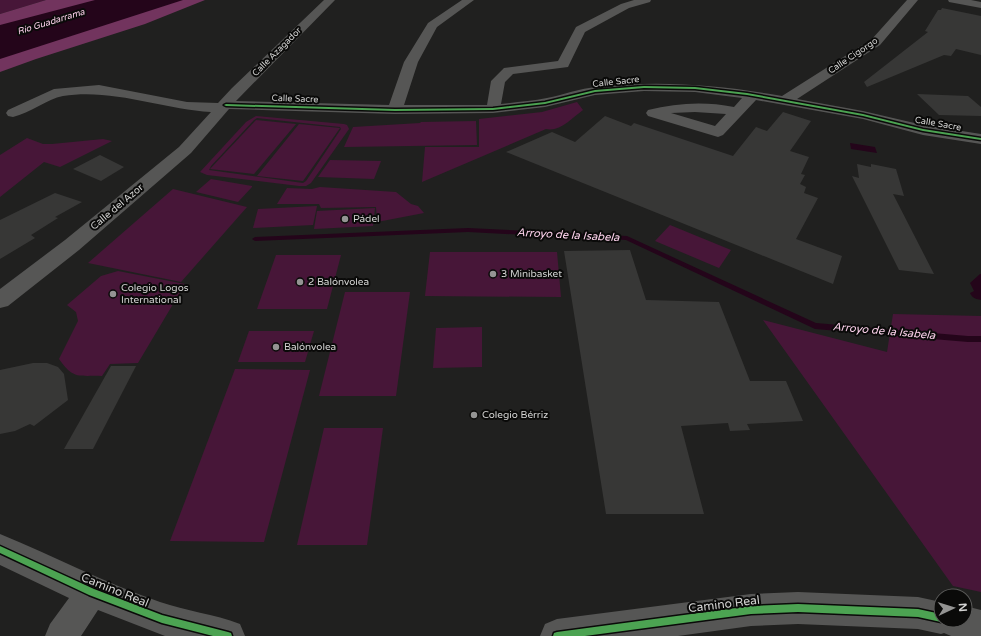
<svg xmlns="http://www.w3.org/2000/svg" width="981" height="636" font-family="'Varela Round',sans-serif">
  <rect width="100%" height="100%" fill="#20201f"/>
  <g fill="#471638" fill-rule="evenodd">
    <polygon points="0,0 46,0 0,14"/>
    <path d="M577,102L583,110C572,118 560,132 546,129L422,182L425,147H479V119L542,112Z"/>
    <path d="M256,116L344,124L347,125L349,129L311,183L306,186H299L207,175L200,172L246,122ZM257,118L340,127L341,129L306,181L303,183L209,170L211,166L254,120Z"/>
    <polygon points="256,120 296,124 254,174 210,169"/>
    <polygon points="476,121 477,145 344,147 353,127 420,123 421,122"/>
    <polygon points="299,124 340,128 303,181 257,176"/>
    <polygon points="27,138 43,144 52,144 103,139 112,141 60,167 44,162 0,197 0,155"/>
    <polygon points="330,160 381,161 374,179 318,177"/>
    <polygon points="211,179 252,186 252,187 238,202 196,192"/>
    <polygon points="320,187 396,192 411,204 418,206 424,213 377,222 376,207 321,208 319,204 277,204 287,188 312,189"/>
    <polygon points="173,189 247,207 181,282 88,263"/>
    <polygon points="317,206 313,225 253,228 258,209"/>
    <polygon points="375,208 373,226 314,229 317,211"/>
    <polygon points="670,225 731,250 719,268 655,241"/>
    <polygon points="430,252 557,252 561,297 425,296"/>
    <polygon points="276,255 341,255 327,309 257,309"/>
    <path d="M118,271L185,284L138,363L110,364L102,376C78,375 74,380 59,359L78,321L76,312L67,305L101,276Z"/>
    <polygon points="345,292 410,292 396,396 319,396"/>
    <polygon points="893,314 981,316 981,592 953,586 763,320 887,352"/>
    <polygon points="482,327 482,367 433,368 436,328"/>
    <polygon points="249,331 314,331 305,362 238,362"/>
    <polygon points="235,369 310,370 264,542 170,541"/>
    <polygon points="324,428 383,428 367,545 297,545"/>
  </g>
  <polygon fill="#72345e" points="46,0 205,0 145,24 36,59 0,72 0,14"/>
  <g fill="#24051a">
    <polygon points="95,0 183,0 0,59 0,25"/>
    <polygon points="850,143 875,147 877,153 851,149"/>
    <path d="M980,274H981V300C976,299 972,298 970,293L974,291L970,283Z"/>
  </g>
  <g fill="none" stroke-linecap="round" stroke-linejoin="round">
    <polygon fill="#24051a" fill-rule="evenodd" points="468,228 627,236 816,323 968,336 981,336 981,342 968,342 815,329 626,240 468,232 255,241 252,239 255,237"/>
  </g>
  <g fill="#373736">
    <polygon points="942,8 981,16 981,55 956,49 951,56 944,55 867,87 864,82 928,32 925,31 938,10 941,10"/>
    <polygon points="917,94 968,96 981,107 981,116 939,115"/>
    <polygon points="783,112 811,121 790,151 809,157 801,174 805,175 800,184 806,187 804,193 818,198 796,239 842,256 833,284 506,152 552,132 575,142 605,116 631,126 634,123 733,156 756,127 767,131"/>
    <polygon points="100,155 124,167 101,181 73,169"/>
    <polygon points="857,164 871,167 871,164 896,169 904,196 893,194 934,274 899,270 852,176 859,178"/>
    <polygon points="55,193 82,202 55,217 58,218 31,235 35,238 0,259 0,220"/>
    <polygon points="630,250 646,300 719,302 750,381 786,381 803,421 747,424 750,430 730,431 728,423 681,426 704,514 606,514 564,251"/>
    <polygon points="33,363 47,363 58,367 64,374 68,400 34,426 30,424 15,431 0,434 0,370"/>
    <polygon points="111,366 136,366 93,449 64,449"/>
  </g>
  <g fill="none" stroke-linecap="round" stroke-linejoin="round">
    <g fill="#565655" fill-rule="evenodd">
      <path d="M324,0H335L236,101L389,105L404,62L428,23L462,0H474L437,27L418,62L404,105H487L491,81L504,68L558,61L576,27L621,4L634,0H651L650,2L629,8L585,32L568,67L513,74L505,82L501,104C516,102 532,101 547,98C563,95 580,88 597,87C660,80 720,85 782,96L872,39L907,0H918L880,45L797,99L863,111L923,125L981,134V144L923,135L863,119L756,100L723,135L718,137L648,116L646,113L648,110C677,103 704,101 734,107L742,98L695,92L644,91L595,95L545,107L493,113L395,114L229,109L191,153L79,250L8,306L0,308V289L65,240L179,147L211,112C162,109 112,88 63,96C47,99 30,113 13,117L8,116L6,113L8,110L54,89L99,85L187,102L218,103L232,88ZM695,112L726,114L715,126L671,113Z"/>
      <polygon points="948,0 971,0 981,2 981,8 949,2"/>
      <path d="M0,534C54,556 105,583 160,602C186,611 214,614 240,624L245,636H165L98,610L81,636H45L50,624L69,598L0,565Z"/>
      <polygon points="798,592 918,597 941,602 941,620 965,620 965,606 981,610 981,636 951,636 944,633 941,634 918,629 798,624 751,626 678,636 540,636 545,624 557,619 751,594"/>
    </g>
    <defs>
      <g id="cycleway">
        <polygon points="644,86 695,87 747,93 863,114 923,129 981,138 981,140 923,131 863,116 747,95 695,89 644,88 595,92 545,104 493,110 395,111 226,106 224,105 226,104 395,109 493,108 545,102 595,90"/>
        <polygon points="0,546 94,589 162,615 228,632 231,633 232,636 213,636 162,623 89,595 0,553"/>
        <polygon points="798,604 918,609 941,614 941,620 944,620 941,622 918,617 798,612 751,614 585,636 553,636 554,633 557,632 751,606"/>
      </g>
    </defs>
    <use href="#cycleway" stroke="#0a0a09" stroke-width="3"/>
    <use href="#cycleway" fill="#4ca352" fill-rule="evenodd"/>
  </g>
  <g fill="#949493" stroke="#0a0a09" stroke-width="1.5">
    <circle cx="345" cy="219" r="4"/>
    <circle cx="493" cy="274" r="4"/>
    <circle cx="300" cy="282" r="4"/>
    <circle cx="113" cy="294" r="4"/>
    <circle cx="276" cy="347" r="4"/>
    <circle cx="474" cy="415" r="4"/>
  </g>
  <g text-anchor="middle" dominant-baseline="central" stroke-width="4" stroke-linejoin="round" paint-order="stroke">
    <g font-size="9" font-style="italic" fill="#fed3ed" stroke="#0a0a09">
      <text transform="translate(51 22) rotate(-17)">Río Guadarrama</text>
    </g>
    <g font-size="9" fill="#d3d3d2" stroke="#0a0a09">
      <text transform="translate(277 52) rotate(-45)">Calle Azagador</text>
      <text transform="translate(853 56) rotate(-34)">Calle Cigorgo</text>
      <text transform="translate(616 82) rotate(-6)">Calle Sacre</text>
      <text transform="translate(295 99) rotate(2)">Calle Sacre</text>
      <text transform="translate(938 124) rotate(10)">Calle Sacre</text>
    </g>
    <g font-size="10" fill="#d3d3d2" stroke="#0a0a09">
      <text transform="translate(117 207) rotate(-40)">Calle del Azor</text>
    </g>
    <g font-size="10" fill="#d3d3d2" stroke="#0a0a09" text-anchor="start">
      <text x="353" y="219">Pádel</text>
      <text x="501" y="274">3 Minibasket</text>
      <text x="308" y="282">2 Balónvolea</text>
      <text x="121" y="288">Colegio Logos<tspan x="121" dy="12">International</tspan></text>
      <text x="284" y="347">Balónvolea</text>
      <text x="482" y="415">Colegio Bérriz</text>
    </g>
    <g font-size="11" font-style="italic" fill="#fed3ed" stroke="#0a0a09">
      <text transform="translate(568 235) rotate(3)">Arroyo de la Isabela</text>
      <text transform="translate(884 331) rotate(5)">Arroyo de la Isabela</text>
    </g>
    <g font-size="12" fill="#d3d3d2" stroke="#0a0a09">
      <text transform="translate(115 590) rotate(22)">Camino Real</text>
      <text transform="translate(724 604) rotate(-7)">Camino Real</text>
    </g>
  </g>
  <g transform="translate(953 608) rotate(86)"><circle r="19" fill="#0a0a09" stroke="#5a5a59"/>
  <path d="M0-3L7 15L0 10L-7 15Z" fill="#949493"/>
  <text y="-6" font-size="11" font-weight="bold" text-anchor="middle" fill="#d3d3d2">N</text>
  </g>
</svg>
